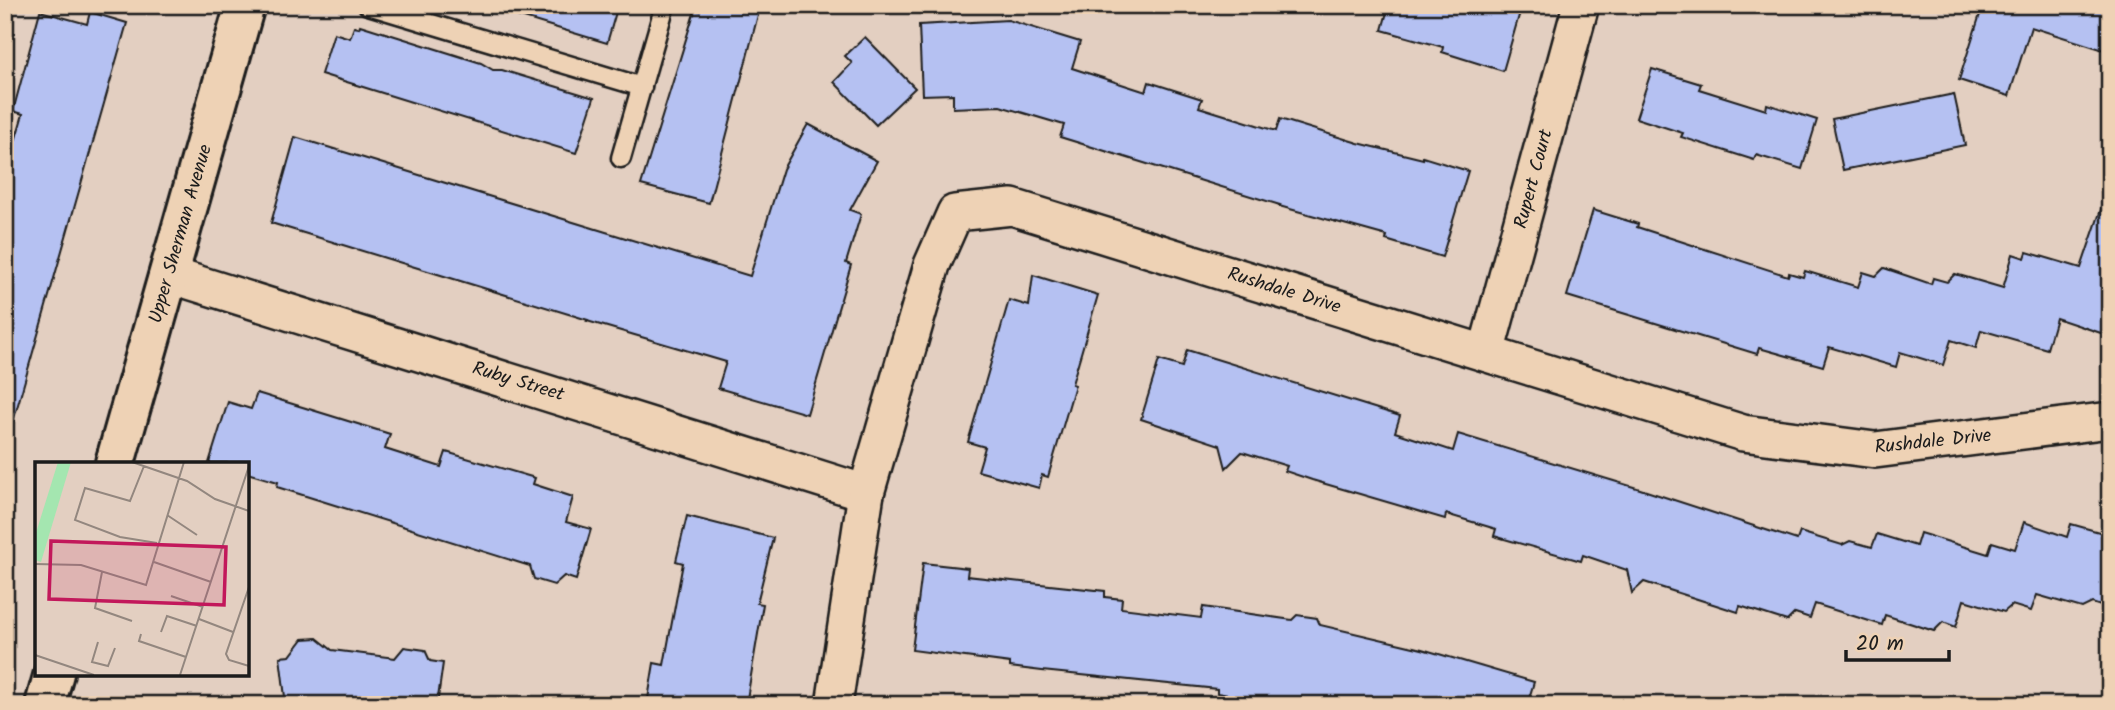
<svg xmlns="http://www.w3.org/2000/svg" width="2115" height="710" font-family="Kalam,sans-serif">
  <rect width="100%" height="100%" fill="#e3cfc1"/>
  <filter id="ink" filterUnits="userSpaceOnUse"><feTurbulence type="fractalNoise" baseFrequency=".0143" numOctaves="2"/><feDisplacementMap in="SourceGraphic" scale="14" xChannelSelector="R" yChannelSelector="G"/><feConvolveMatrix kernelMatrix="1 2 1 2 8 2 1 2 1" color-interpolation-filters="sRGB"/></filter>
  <g filter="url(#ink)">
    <g fill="#b5c1f2" stroke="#1c1c1c" stroke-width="2">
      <polygon points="505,5 618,5 607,43 504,12"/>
      <polygon points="701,5 737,5 759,11 709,203 641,185 695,10 700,11"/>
      <polygon points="1389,5 1522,5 1503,71 1442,52 1443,47 1382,30"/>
      <polygon points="1983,5 2110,5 2110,52 2031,27 2009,96 1959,80"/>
      <polygon points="40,11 87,24 90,12 127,23 13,422 5,421 5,176 23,114 13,111"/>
      <polygon points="1008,20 1080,42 1072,68 1146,92 1149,82 1202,99 1199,107 1276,131 1280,119 1358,143 1423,159 1423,157 1468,171 1442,257 1386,240 1387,236 1279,206 1280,205 1060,137 1064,125 1000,106 953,108 953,94 922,95 919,25"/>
      <polygon points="360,25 481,63 493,70 502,70 594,98 576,153 321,74 334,33 350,38 354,27 359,28"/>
      <polygon points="865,37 915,88 876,125 834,82 852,63 845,56"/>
      <polygon points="1652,69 1701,84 1699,89 1766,110 1767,104 1817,120 1802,169 1756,155 1754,160 1681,137 1683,133 1636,118"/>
      <polygon points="1954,94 1965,145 1843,170 1832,119"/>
      <polygon points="808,124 877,161 850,210 861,214 846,263 851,265 807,414 718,388 726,362 587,321 588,320 271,223 295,137 750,276 783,169"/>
      <polygon points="2105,198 2110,199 2110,336 2056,318 2047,349 1981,330 1976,348 1951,340 1943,365 1900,352 1896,367 1829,347 1823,366 1759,348 1757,354 1567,296 1593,210 1638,224 1637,227 1788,276 1789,273 1803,277 1805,271 1858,287 1863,272 1876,276 1884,268 1931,284 1933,278 1947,282 1955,274 2003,288 2013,254 2025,258 2027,252 2081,268"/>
      <polygon points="1033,275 1098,295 1072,384 1075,385 1048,477 1042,475 1039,488 978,471 985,447 968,442 1009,300 1029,306"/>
      <polygon points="1187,350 1400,416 1395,432 1453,451 1458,434 1637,488 1797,540 1800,532 1842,545 1850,541 1872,547 1877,534 1916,546 1920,533 1988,554 1992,542 2015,549 2024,522 2067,537 2071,524 2110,535 2110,609 2092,603 2082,608 2037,595 2031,611 2012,605 2004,612 1964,600 1956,627 1943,622 1934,631 1885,615 1882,625 1815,604 1810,618 1795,613 1787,621 1740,606 1738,612 1644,582 1632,593 1627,570 1583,555 1581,561 1494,536 1496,529 1446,514 1445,519 1312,480 1285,471 1287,466 1242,452 1226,468 1220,445 1141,419 1159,360 1182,367"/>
      <polygon points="257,393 390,434 385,449 441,467 446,452 535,478 533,484 573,497 566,522 591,529 576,580 564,576 554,585 534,579 530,566 277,487 278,482 247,473 247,463 209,463 228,402 251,409"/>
      <polygon points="687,516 773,538 757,603 763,604 746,705 647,705 654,663 664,665 683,563 676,561"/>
      <polygon points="923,563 968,568 967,576 1105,591 1105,597 1122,599 1121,608 1201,618 1203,607 1292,620 1297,615 1317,618 1320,625 1422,649 1534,682 1527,705 1287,705 1217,693 1217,689 1042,671 1010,667 1010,663 912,650"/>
      <polygon points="317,638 332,650 395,658 404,647 425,650 430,661 443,663 437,705 286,705 280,657 290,656 303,639"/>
    </g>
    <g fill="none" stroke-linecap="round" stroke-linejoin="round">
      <defs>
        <g id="service">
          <polyline points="368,5 642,87"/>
          <polyline points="621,158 665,5"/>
        </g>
        <g id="minor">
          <polyline points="170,275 866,493"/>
          <polyline points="1486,353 1581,5"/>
          <polyline points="834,705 866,493 932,265 955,213 1012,207 1743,433 1875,450 2110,420"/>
        </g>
        <g id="secondary">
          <polyline points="115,463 245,5"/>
          <polyline points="45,705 54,673"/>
        </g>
      </defs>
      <use href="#service" stroke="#1c1c1c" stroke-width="23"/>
      <use href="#minor" stroke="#1c1c1c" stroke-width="40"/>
      <use href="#secondary" stroke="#1c1c1c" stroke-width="44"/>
      <use href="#service" stroke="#eed2b5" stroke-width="18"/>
      <use href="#minor" stroke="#eed2b5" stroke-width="35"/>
      <use href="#secondary" stroke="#eed2b5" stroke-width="38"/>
    </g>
  </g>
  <g text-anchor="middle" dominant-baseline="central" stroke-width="5" stroke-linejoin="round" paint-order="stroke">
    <g font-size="19" fill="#1c1c1c" stroke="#eed2b5">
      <text transform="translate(1534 179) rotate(-75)">Rupert Court</text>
      <text transform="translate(181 234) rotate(-74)">Upper Sherman Avenue</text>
      <text transform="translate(1284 291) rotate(17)">Rushdale Drive</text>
      <text transform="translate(518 382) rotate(17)">Ruby Street</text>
      <text transform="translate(1933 442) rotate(-6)">Rushdale Drive</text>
    </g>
  </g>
  <g transform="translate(35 462)">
    <rect width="214" height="214" fill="#e3cfc1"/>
    <path d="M23,0H36L6,100L0,98V74Z" fill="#a4e6b0"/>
    <path fill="none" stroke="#93877f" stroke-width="2" d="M97,0L152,19L180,37L214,49M109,4L95,39L50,26L40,58L85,75L122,81M132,53L162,73M119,100L176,120M0,102L46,103L111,123L149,0M67,110L60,146L97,159M214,125L191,192L194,198L214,204M136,134L168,145M164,157L198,170M126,170L132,154L162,164M106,172L104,179L151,195M63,180L57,200L73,204L80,186M0,193L59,213M145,213L214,4"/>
    <path fill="#c2185b" fill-opacity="0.15" stroke="#c2185b" stroke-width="3.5" d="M16,79L191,85L189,143L14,137Z"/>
    <rect width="214" height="214" fill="none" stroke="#1c1c1c" stroke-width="3.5"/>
  </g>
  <rect width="2115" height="710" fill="none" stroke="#eed2b5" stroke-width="28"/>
  <rect x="14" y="14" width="2087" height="682" fill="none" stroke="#1c1c1c" stroke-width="2.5" filter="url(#ink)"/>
  <path d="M1846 650v10h103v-10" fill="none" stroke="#1c1c1c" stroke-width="3.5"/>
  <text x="1856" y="650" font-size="21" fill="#1c1c1c" stroke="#eed2b5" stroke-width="5" paint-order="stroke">20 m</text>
</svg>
